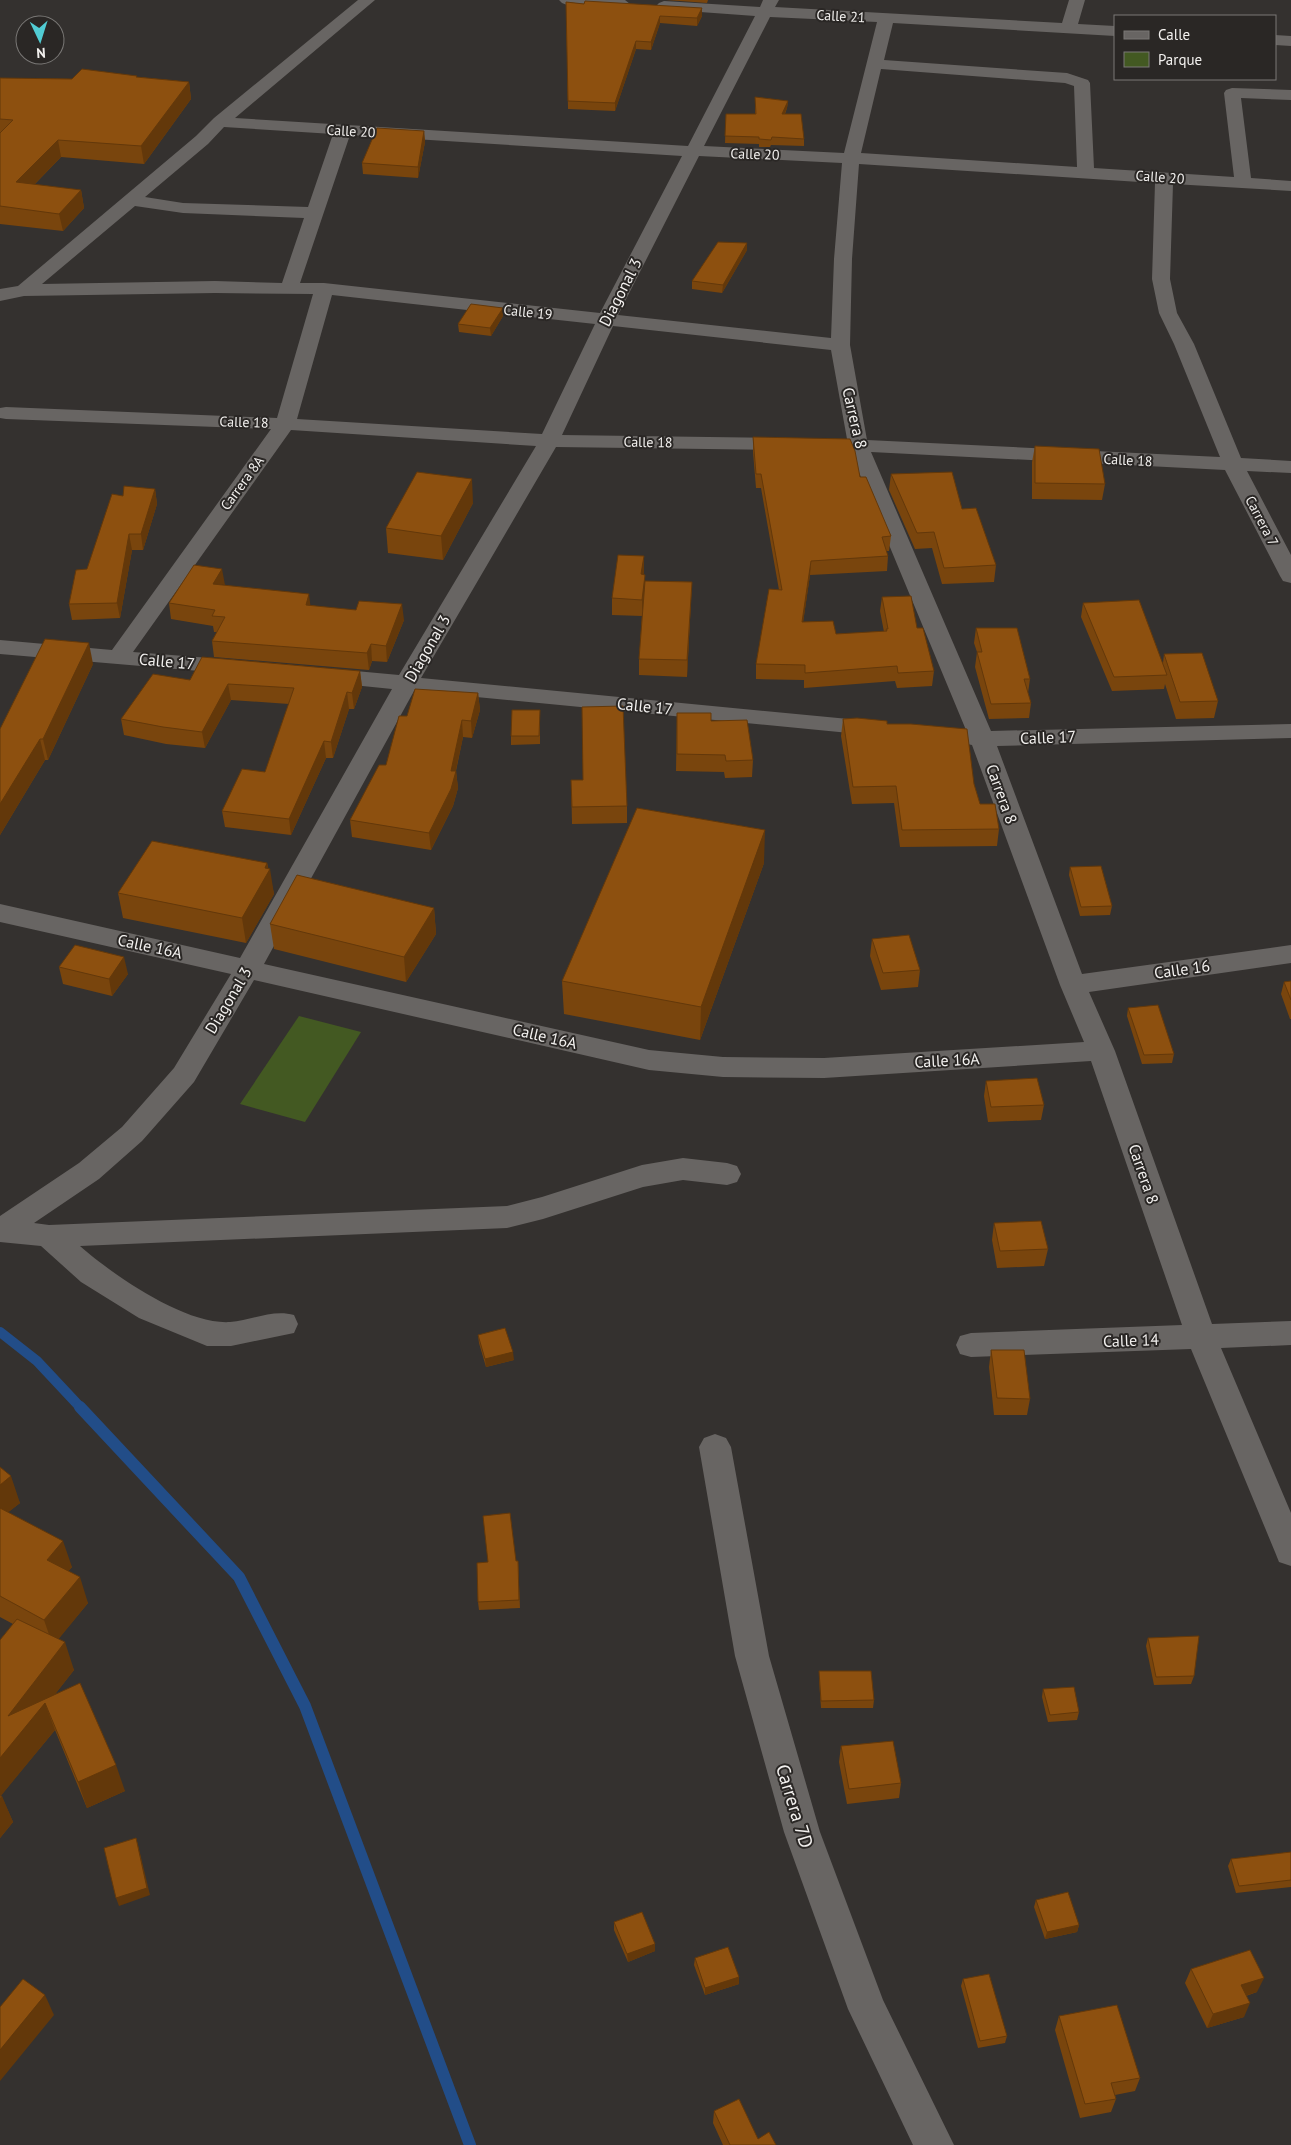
<svg xmlns="http://www.w3.org/2000/svg" width="1291" height="2145" font-family="'PT Sans',sans-serif">
  <rect width="100%" height="100%" fill="#34312f"/>
  <polygon fill="#435922" points="299,1016 361,1032 305,1122 240,1104"/>
  <g fill="none" stroke-linecap="round" stroke-linejoin="round">
    <polyline stroke="#224d88" stroke-width="10" points="0,1332 37,1361 81,1408"/>
    <polyline stroke="#224d88" stroke-width="12" points="80,1407 239,1577 305,1706 470,2145"/>
    <g fill="#686563" fill-rule="evenodd">
      <path d="M358,0H375L235,118L688,146L755,16L659,9L656,6L659,3L664,1L760,7L763,0H779L775,7L1062,23L1069,0H1085L1078,24L1115,26V36L893,23L884,60L1067,73L1088,80L1090,83L1094,168L1234,177L1224,93L1226,90L1232,88L1291,90V100L1241,98L1251,178L1291,181V191L1173,184L1170,279L1177,313L1194,344L1241,458L1291,461V473L1247,471L1291,555V583L1283,581L1280,576L1225,470L871,452L991,731L1291,724V738L997,746L1082,974L1291,945V963L1089,992L1115,1051L1212,1324L1291,1321V1345L1221,1348L1291,1513V1566L1279,1562L1275,1552L1191,1349L971,1357L960,1354L956,1345L960,1336L971,1333L1182,1325L1091,1061L824,1078L723,1077L649,1070L254,980L194,1082L142,1141L99,1179L34,1223L49,1225L507,1206L542,1197L642,1165L683,1158L727,1163L737,1166L741,1174L737,1182L727,1185L683,1180L643,1187L543,1219L507,1228L80,1246C113,1275 185,1325 230,1322C252,1320 273,1309 294,1315L298,1324L294,1333L231,1346H207L139,1318L81,1282L41,1246L0,1242V1216L79,1163L122,1127L174,1068L231,974L0,922V904L240,958L392,689L323,682L315,680L311,675L315,670L323,668L399,675L536,446L291,430L133,652L235,660L243,662L246,667L243,672L235,674L0,654V640L112,650L271,429L6,419L0,418V408L6,407L277,418L313,294L215,293L24,296L0,301V289L18,286L196,136L214,118ZM770,17L877,22L844,153L704,146ZM881,69L1065,83L1074,86L1077,167L861,153ZM224,127L333,134L308,207L183,203L145,197L208,144ZM350,135L682,156L600,313L324,283H300ZM699,156L842,163L834,259L831,338L618,315ZM859,164L1155,183L1152,279L1159,313L1174,344L1220,457L867,440L850,345L852,259ZM135,206L183,213L304,218L282,283L215,281L42,284ZM332,295L595,324L542,434L297,419ZM613,326L831,350L847,439L837,441L834,445L837,449L850,451L966,730L957,732L953,737L957,742L972,745L1060,985L1084,1042L824,1058L723,1057L649,1050L264,964L414,691L880,736L888,734L892,729L888,724L880,722L421,678L556,447L791,450L798,448L801,444L798,440L791,438L562,435Z"/>
      <polygon points="559,0 625,0 630,4 627,7 622,9 567,5 562,3"/>
      <polygon points="1275,35 1291,36 1291,46 1275,45"/>
      <polygon points="715,1434 726,1438 731,1447 769,1656 820,1832 883,2000 954,2145 913,2145 848,2009 784,1832 735,1656 699,1447 704,1438"/>
    </g>
  </g>
  <g fill="#79450d">
    <polygon points="666,0 708,0 707,3"/>
    <polygon points="566,2 702,16 697,26 660,23 651,50 636,49 615,111 568,109"/>
    <polygon points="138,77 189,82 191,99 144,164 61,157 34,185 81,190 84,208 63,231 0,224 0,78 72,79"/>
    <polygon points="755,97 788,101 787,108 785,114 804,139 804,146 771,145 770,147 759,147 759,144 725,143 726,114 755,114"/>
    <polygon points="424,131 425,142 418,178 363,174 362,163"/>
    <polygon points="747,250 722,293 692,289 692,281"/>
    <polygon points="503,316 491,336 459,332 458,324"/>
    <polygon points="753,437 860,477 891,536 889,551 886,551 888,556 887,571 810,575 803,622 836,634 884,632 880,611 882,597 917,628 934,671 932,686 897,688 895,681 804,688 804,680 756,679 756,664 779,590 761,488 756,488 753,452"/>
    <polygon points="1035,446 1105,484 1102,500 1032,499 1032,462"/>
    <polygon points="891,474 962,509 996,565 994,582 942,584 932,548 915,549 889,490"/>
    <polygon points="155,489 157,504 143,550 132,550 120,618 72,620 69,604 87,569 123,496"/>
    <polygon points="473,503 443,560 388,553 386,528"/>
    <polygon points="644,575 645,581 692,582 687,677 639,675 639,659 642,616 612,615 612,598"/>
    <polygon points="225,585 310,605 404,620 387,662 372,661 369,670 214,657 212,641 217,632 214,632 213,626 171,619 169,603"/>
    <polygon points="1083,603 1163,663 1164,654 1218,701 1214,718 1176,719 1165,684 1164,689 1112,691 1081,617"/>
    <polygon points="976,628 1030,679 1028,693 1031,703 1029,718 989,719 975,667 977,652 974,643"/>
    <polygon points="93,664 48,760 45,760 0,835 0,729"/>
    <polygon points="360,671 362,687 354,709 349,709 333,758 326,758 291,835 225,827 222,811 265,772 289,704 231,700 205,748 166,744 124,735 121,719 190,680"/>
    <polygon points="478,693 480,710 472,738 463,737 456,771 458,788 453,806 431,850 352,837 350,820 386,765 407,716"/>
    <polygon points="677,713 711,721 753,760 752,777 725,778 724,772 676,771"/>
    <polygon points="540,719 540,744 511,745 511,736"/>
    <polygon points="843,719 887,724 974,784 980,804 999,829 997,846 900,847 894,803 852,804 841,736"/>
    <polygon points="571,780 627,806 627,823 572,824"/>
    <polygon points="267,863 274,894 246,943 123,918 118,893"/>
    <polygon points="764,863 700,1040 564,1014 562,981"/>
    <polygon points="1070,867 1112,906 1110,915 1080,916 1069,875"/>
    <polygon points="434,908 436,934 406,982 274,949 270,924"/>
    <polygon points="872,939 920,970 918,987 881,990 870,956"/>
    <polygon points="59,967 128,974 112,996 63,984"/>
    <polygon points="1291,981 1291,1019 1290,1019 1281,994 1284,982"/>
    <polygon points="1128,1008 1174,1054 1172,1063 1142,1064 1127,1016"/>
    <polygon points="986,1081 1044,1105 1041,1120 988,1122 984,1096"/>
    <polygon points="994,1223 1048,1249 1044,1266 997,1268 992,1240"/>
    <polygon points="478,1335 514,1360 486,1367 479,1343"/>
    <polygon points="991,1350 1030,1399 1027,1415 994,1415 989,1367"/>
    <polygon points="0,1467 20,1503 8,1512 72,1567 68,1571 88,1603 58,1639 74,1670 55,1694 125,1791 87,1808 55,1730 1,1795 13,1822 0,1838 0,1640 13,1624 0,1617"/>
    <polygon points="518,1561 520,1608 479,1610 478,1602"/>
    <polygon points="1148,1638 1194,1676 1191,1684 1154,1685 1146,1646"/>
    <polygon points="819,1671 874,1700 873,1708 821,1708 819,1679"/>
    <polygon points="1043,1689 1079,1712 1077,1720 1048,1722 1042,1697"/>
    <polygon points="841,1746 901,1783 899,1798 847,1804 839,1762"/>
    <polygon points="1291,1852 1291,1887 1236,1893 1228,1866 1231,1859"/>
    <polygon points="1036,1900 1079,1925 1077,1932 1045,1939 1034,1907"/>
    <polygon points="614,1922 655,1944 655,1951 628,1962 614,1930"/>
    <polygon points="695,1958 739,1977 739,1984 705,1995 694,1965"/>
    <polygon points="1191,1969 1257,1992 1246,1996 1244,2017 1207,2028 1185,1983"/>
    <polygon points="963,1979 1007,2036 1005,2043 978,2048 961,1986"/>
    <polygon points="1059,2016 1140,2078 1135,2091 1115,2095 1116,2099 1111,2112 1080,2118 1055,2030"/>
    <polygon points="714,2111 758,2139 776,2145 723,2145 713,2123"/>
  </g>
  <g fill="#63380a">
    <polygon points="702,8 702,16 697,26 697,18"/>
    <polygon points="660,16 660,23 651,50 651,42"/>
    <polygon points="636,41 636,49 615,111 615,103"/>
    <polygon points="189,82 191,99 144,164 141,146"/>
    <polygon points="788,101 787,108 781,122 782,114"/>
    <polygon points="424,131 425,142 418,178 418,167"/>
    <polygon points="58,140 61,157 19,200 16,182"/>
    <polygon points="81,190 84,208 63,231 59,214"/>
    <polygon points="747,243 747,250 722,293 723,285"/>
    <polygon points="503,308 503,316 491,336 490,328"/>
    <polygon points="472,479 473,503 443,560 441,536"/>
    <polygon points="155,489 157,504 143,550 141,534"/>
    <polygon points="129,534 132,550 120,618 117,603"/>
    <polygon points="644,556 644,573 641,591 641,574"/>
    <polygon points="811,561 810,575 801,637 802,622"/>
    <polygon points="222,569 225,585 213,584"/>
    <polygon points="645,575 645,591 642,616 642,600"/>
    <polygon points="692,582 691,598 687,677 687,660"/>
    <polygon points="309,594 311,610 306,605"/>
    <polygon points="402,604 404,620 387,662 386,646"/>
    <polygon points="89,643 93,664 48,760 43,739"/>
    <polygon points="371,644 372,661 369,670 367,653"/>
    <polygon points="360,671 362,687 354,709 352,693"/>
    <polygon points="228,684 231,700 205,748 202,732"/>
    <polygon points="347,692 349,709 333,758 331,742"/>
    <polygon points="478,693 480,710 472,738 471,721"/>
    <polygon points="462,720 463,737 454,779 456,771 458,788 453,806 431,850 429,833 451,771"/>
    <polygon points="40,739 45,760 0,835 0,804"/>
    <polygon points="324,741 326,758 291,835 289,819"/>
    <polygon points="765,830 764,863 700,1040 701,1007"/>
    <polygon points="267,863 269,871 270,869 274,894 246,943 242,918"/>
    <polygon points="434,908 436,934 406,982 404,957"/>
    <polygon points="124,957 128,974 112,996 109,979"/>
    <polygon points="513,1352 514,1360 486,1367 485,1359"/>
    <polygon points="11,1476 20,1503 0,1519 0,1485"/>
    <polygon points="63,1541 72,1567 56,1586 47,1560"/>
    <polygon points="80,1577 88,1603 53,1646 44,1620"/>
    <polygon points="65,1642 74,1670 46,1706 55,1730 0,1797 0,1758 8,1716"/>
    <polygon points="116,1765 125,1791 87,1808 78,1782"/>
    <polygon points="2,1796 13,1822 0,1838 0,1798"/>
    <polygon points="136,1838 138,1845 150,1895 119,1906 116,1898"/>
    <polygon points="1079,1925 1077,1932 1045,1939 1047,1932"/>
    <polygon points="655,1944 655,1951 628,1962 627,1954"/>
    <polygon points="739,1977 739,1984 705,1995 705,1988"/>
    <polygon points="1264,1978 1257,1992 1235,1999 1241,1985"/>
    <polygon points="45,1995 54,2015 0,2081 0,2050"/>
    <polygon points="1250,2003 1244,2017 1207,2028 1213,2014"/>
  </g>
  <g fill="#8d500f" stroke="#63380a">
    <polygon points="585,1 702,8 697,18 660,16 651,42 636,41 615,103 568,101 566,2 584,4"/>
    <polygon points="82,69 137,76 136,77 189,82 141,146 58,140 16,182 81,190 59,214 0,206 0,133 13,120 0,119 0,78 72,79"/>
    <polygon points="755,97 788,101 782,114 801,114 804,139 772,137 771,140 759,139 759,137 725,136 726,114 756,114"/>
    <polygon points="377,128 424,131 418,167 362,163"/>
    <polygon points="718,242 747,243 723,285 692,281"/>
    <polygon points="471,304 503,308 490,328 458,324"/>
    <polygon points="753,437 850,439 855,451 860,477 866,477 891,536 882,537 888,556 811,561 802,622 833,621 836,634 887,631 886,629 888,629 882,597 911,596 917,628 923,628 934,671 898,673 897,666 805,673 805,665 756,664 769,589 782,590 761,474 756,474"/>
    <polygon points="1035,446 1099,449 1105,484 1035,483"/>
    <polygon points="417,472 472,479 441,536 386,528"/>
    <polygon points="952,472 962,509 976,508 996,565 944,568 934,532 917,533 891,474"/>
    <polygon points="124,486 155,489 141,534 129,534 117,603 69,604 76,570 87,569 112,494 123,496"/>
    <polygon points="618,555 644,556 641,574 645,575 642,600 612,598"/>
    <polygon points="194,565 222,569 213,584 309,594 306,605 356,610 359,601 402,604 386,646 371,644 367,653 212,641 225,617 212,616 215,610 169,603"/>
    <polygon points="645,581 692,582 687,660 639,659"/>
    <polygon points="1139,600 1167,675 1114,677 1083,603"/>
    <polygon points="976,628 1017,628 1030,679 1024,679 1031,703 991,704 977,652 982,652"/>
    <polygon points="45,639 89,643 43,739 40,739 0,804 0,729"/>
    <polygon points="1202,653 1218,701 1180,702 1164,654"/>
    <polygon points="202,657 360,671 352,693 347,692 331,742 324,741 289,819 222,811 242,769 265,772 294,688 228,684 202,732 163,727 121,719 153,674 190,680"/>
    <polygon points="415,689 478,693 471,721 462,720 451,771 456,771 451,789 429,833 350,820 379,765 386,765 399,716 407,716"/>
    <polygon points="623,706 627,806 572,807 571,780 583,780 582,707"/>
    <polygon points="512,710 540,710 539,736 511,736"/>
    <polygon points="677,713 711,713 711,721 747,720 753,760 726,761 725,755 677,754"/>
    <polygon points="857,718 887,721 887,724 911,724 967,729 974,784 980,804 995,804 999,829 902,830 896,786 853,787 843,719"/>
    <polygon points="637,808 765,830 701,1007 562,981"/>
    <polygon points="152,841 267,863 265,868 270,869 242,918 118,893"/>
    <polygon points="1101,866 1112,906 1081,907 1070,867"/>
    <polygon points="297,875 434,908 404,957 270,924"/>
    <polygon points="909,935 920,970 883,973 872,939"/>
    <polygon points="75,945 124,957 109,979 59,967"/>
    <polygon points="1291,981 1291,1000 1284,982"/>
    <polygon points="1158,1005 1174,1054 1144,1055 1128,1008"/>
    <polygon points="1037,1078 1044,1105 991,1107 986,1081"/>
    <polygon points="1041,1221 1048,1249 1000,1251 994,1223"/>
    <polygon points="505,1328 513,1352 485,1359 478,1335"/>
    <polygon points="991,1350 1024,1350 1030,1399 997,1398"/>
    <polygon points="0,1467 11,1476 0,1485"/>
    <polygon points="0,1508 63,1541 47,1560 80,1577 44,1620 0,1596"/>
    <polygon points="510,1513 516,1561 518,1561 519,1600 478,1602 477,1563 488,1562 483,1516"/>
    <polygon points="17,1619 65,1642 8,1716 80,1683 116,1765 78,1782 45,1703 0,1758 0,1640"/>
    <polygon points="1199,1636 1194,1676 1156,1677 1148,1638"/>
    <polygon points="819,1671 871,1671 874,1700 821,1701"/>
    <polygon points="1074,1687 1079,1712 1050,1715 1043,1689"/>
    <polygon points="893,1741 901,1783 849,1789 841,1746"/>
    <polygon points="136,1838 147,1888 116,1898 104,1848"/>
    <polygon points="1291,1852 1291,1880 1239,1886 1231,1859"/>
    <polygon points="1068,1892 1079,1925 1047,1932 1036,1900"/>
    <polygon points="642,1912 655,1944 627,1954 614,1922"/>
    <polygon points="728,1947 739,1977 705,1988 695,1958"/>
    <polygon points="1250,1950 1264,1978 1241,1985 1250,2003 1213,2014 1191,1969"/>
    <polygon points="989,1974 1007,2036 980,2041 963,1979"/>
    <polygon points="23,1979 45,1995 0,2050 0,2007"/>
    <polygon points="1117,2005 1140,2078 1111,2083 1116,2099 1085,2104 1059,2016"/>
    <polygon points="739,2099 758,2139 769,2132 776,2145 730,2145 714,2111"/>
  </g>
  <g text-anchor="middle" dominant-baseline="central" stroke-width="4" stroke-linejoin="round" paint-order="stroke">
    <g font-size="14" fill="#f3f1ef" stroke="#2a2725">
      <text transform="translate(841 16) rotate(3)">Calle 21</text>
      <text transform="translate(351 131) rotate(3)">Calle 20</text>
      <text transform="translate(755 154) rotate(2)">Calle 20</text>
      <text transform="translate(1160 177) rotate(4)">Calle 20</text>
      <text transform="translate(528 312) rotate(6)">Calle 19</text>
      <text transform="translate(244 422) rotate(2)">Calle 18</text>
      <text transform="translate(648 442) rotate(1)">Calle 18</text>
      <text transform="translate(1128 460) rotate(3)">Calle 18</text>
      <text transform="translate(242 483) rotate(-54)">Carrera 8A</text>
      <text transform="translate(1262 521) rotate(62)">Carrera 7</text>
    </g>
    <g font-size="16" fill="#f3f1ef" stroke="#2a2725">
      <text transform="translate(620 292) rotate(-63)">Diagonal 3</text>
      <text transform="translate(855 418) rotate(77)">Carrera 8</text>
      <text transform="translate(427 648) rotate(-60)">Diagonal 3</text>
      <text transform="translate(167 661) rotate(5)">Calle 17</text>
      <text transform="translate(645 706) rotate(6)">Calle 17</text>
      <text transform="translate(1048 737) rotate(-2)">Calle 17</text>
      <text transform="translate(1002 794) rotate(70)">Carrera 8</text>
      <text transform="translate(150 946) rotate(12)">Calle 16A</text>
      <text transform="translate(1182 969) rotate(-8)">Calle 16</text>
      <text transform="translate(228 1000) rotate(-59)">Diagonal 3</text>
      <text transform="translate(545 1036) rotate(13)">Calle 16A</text>
      <text transform="translate(947 1060) rotate(-3)">Calle 16A</text>
      <text transform="translate(1144 1174) rotate(71)">Carrera 8</text>
      <text transform="translate(1131 1340) rotate(-2)">Calle 14</text>
    </g>
    <g font-size="19" fill="#f3f1ef" stroke="#2a2725">
      <text transform="translate(795 1806) rotate(73)">Carrera 7D</text>
    </g>
  </g>
  <rect x="1114" y="15" width="162" height="65" fill="#2a2725" stroke="#7a7876"/>
  <rect x="1124" y="31" width="25" height="8" fill="#686563" stroke="#7a7876"/>
  <text x="1158" y="40" font-size="15" fill="#f3f1ef">Calle</text>
  <rect x="1124" y="52" width="25" height="15" fill="#435922" stroke="#7a7876"/>
  <text x="1158" y="65" font-size="15" fill="#f3f1ef">Parque</text>
  <g transform="translate(40 40) rotate(176)"><circle r="24" fill="#2a2725" stroke="#7a7876"/>
  <path d="M0-4L9 19L0 12L-9 19Z" fill="#51ccd3"/>
  <text y="-8" font-size="14" font-weight="bold" text-anchor="middle" fill="#f3f1ef">N</text>
  </g>
</svg>
